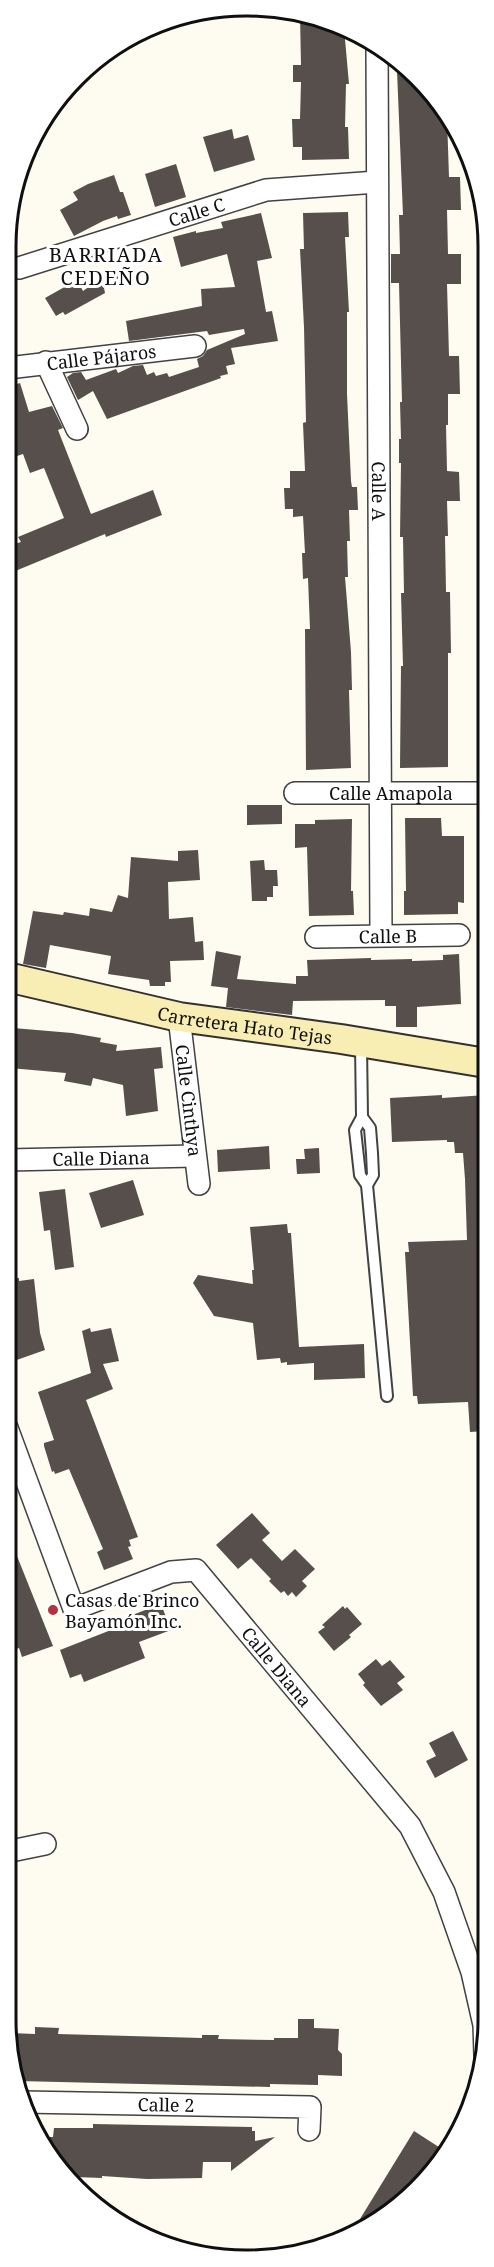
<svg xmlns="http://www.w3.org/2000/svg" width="494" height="2267" font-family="'Noto Serif',serif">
  <rect width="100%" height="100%" fill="#fefbf1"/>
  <g fill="#564f4c">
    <polygon points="300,15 344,28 349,84 346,84 345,127 348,127 349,159 302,160 302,147 293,147 292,119 300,119 301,82 293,82 293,65 301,65"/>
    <polygon points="397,71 409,71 418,77 447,118 449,177 460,177 461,210 447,210 448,254 461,254 461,284 447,284 449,356 459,356 460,394 448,394 448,425 446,425 447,471 459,472 460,501 447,501 448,536 445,536 446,592 450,592 451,653 448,653 448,767 400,768 401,666 403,666 401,593 404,593 403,537 400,537 401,463 399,463 399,439 401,439 400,402 402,402 399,283 391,283 391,254 400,254 399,215 403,215"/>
    <polygon points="232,129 234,139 248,135 255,160 214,172 203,137"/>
    <polygon points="176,164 186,197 155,207 145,174"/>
    <polygon points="114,175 120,192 123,192 131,215 118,219 117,216 103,221 74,236 60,210 78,200 73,192 88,184"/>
    <polygon points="348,212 349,237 345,237 349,312 347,312 347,394 351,481 352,487 357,487 358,510 349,510 350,541 347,541 348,577 345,577 351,652 352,690 349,690 351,768 306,770 305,629 310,629 308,578 303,579 302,553 305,553 303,516 293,517 293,509 285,509 284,488 290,488 290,471 305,471 303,423 306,422 304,327 300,249 304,249 303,213"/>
    <polygon points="261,213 272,258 257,261 266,312 272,311 278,341 231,348 235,364 226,366 228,374 220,376 221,378 107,419 93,391 78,400 67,377 73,373 81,372 86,380 116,369 118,373 133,366 143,365 147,375 154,372 156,376 167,373 169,377 199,367 197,359 203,356 207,350 245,334 244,329 209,335 207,331 129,341 126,321 202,306 201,289 235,287 227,254 181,267 173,237 196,231 196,233 223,228 221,222"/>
    <polygon points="115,268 125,282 104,288 105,293 65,315 63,312 56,316 45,298 77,280 83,291"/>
    <polygon points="20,383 29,412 52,406 63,428 58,430 91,514 153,490 162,515 106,537 105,534 8,574 8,546 21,542 18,537 64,518 44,468 30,473 23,454 8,459 8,387"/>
    <polygon points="247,805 282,805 282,824 247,825"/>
    <polygon points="405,818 441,818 442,836 464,836 464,903 458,902 458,914 404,915 404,891 406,891"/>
    <polygon points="352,819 351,891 353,891 354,915 309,916 307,847 295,848 295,824 315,824 315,820"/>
    <polygon points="198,850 200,880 168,882 169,919 193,917 195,942 203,941 204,960 170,961 171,982 165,982 165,986 150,986 149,980 108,974 111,956 50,945 46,968 23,964 33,911 63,915 64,912 89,916 90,908 112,912 118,895 128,898 131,857 178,861 178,851"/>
    <polygon points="264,860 265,870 277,870 278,886 273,886 273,897 267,897 267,901 252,901 250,861"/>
    <polygon points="216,951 241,956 237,979 296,984 296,976 308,976 307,960 371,958 371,960 412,959 412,961 443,960 443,955 459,954 461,1004 417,1007 417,1027 396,1027 396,1006 385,1006 385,1000 293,1001 292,1015 226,1007 228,988 211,986"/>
    <polygon points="13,1028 72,1033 101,1038 100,1042 117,1045 116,1051 161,1047 163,1068 154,1069 158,1111 126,1116 123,1085 93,1078 91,1086 64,1081 66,1073 10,1068"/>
    <polygon points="442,1095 442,1098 486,1095 486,1431 470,1432 468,1402 418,1404 417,1396 413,1396 405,1252 409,1252 408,1242 467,1240 465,1179 463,1153 455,1153 454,1142 447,1142 447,1140 392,1142 390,1098"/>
    <polygon points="269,1146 270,1169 218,1172 217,1150"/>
    <polygon points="319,1148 320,1173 297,1174 296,1159 305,1159 304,1149"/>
    <polygon points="133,1180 144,1215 101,1228 89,1193"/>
    <polygon points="65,1189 74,1267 55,1270 50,1230 44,1231 39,1192"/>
    <polygon points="287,1224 288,1233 291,1233 299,1347 364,1344 365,1378 314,1380 314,1363 287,1365 287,1362 281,1363 280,1358 257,1360 253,1323 214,1316 193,1283 198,1275 253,1284 252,1270 254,1270 250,1227"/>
    <polygon points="19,1278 19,1281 34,1279 40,1333 45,1350 11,1362 7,1350 7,1280"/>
    <polygon points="90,1328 91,1332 111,1328 119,1361 103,1364 113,1389 86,1400 138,1537 129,1540 131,1546 128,1547 133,1559 104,1570 97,1552 103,1549 69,1469 55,1474 54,1471 52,1472 44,1446 44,1443 54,1440 38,1392 91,1373 82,1331"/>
    <polygon points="252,1513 270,1533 262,1540 282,1561 295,1549 315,1569 302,1581 307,1586 296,1597 292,1592 288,1596 284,1591 281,1593 269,1581 271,1579 251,1558 238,1569 216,1545"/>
    <polygon points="7,1531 53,1646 22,1657 19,1648 10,1651 6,1642 6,1635 12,1633 6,1619"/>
    <polygon points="161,1604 171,1630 139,1642 145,1658 84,1682 81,1674 70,1678 60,1650 111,1630 109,1624"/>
    <polygon points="343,1606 345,1609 347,1607 362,1624 349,1635 351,1637 334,1651 318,1632 325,1627 322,1625"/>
    <polygon points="376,1659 382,1666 390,1660 405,1677 397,1683 403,1690 381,1706 363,1685 365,1683 358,1674"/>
    <polygon points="453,1731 468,1760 435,1778 426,1761 436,1756 429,1743"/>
    <polygon points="298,2019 314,2019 314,2028 339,2029 338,2050 342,2054 342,2076 318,2075 318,2085 270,2084 270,2087 18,2081 10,2040 10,2033 35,2034 35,2027 59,2028 58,2034 202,2038 202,2035 219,2035 218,2039 274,2040 274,2038 298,2038"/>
    <polygon points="93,2124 252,2127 252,2131 255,2131 255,2141 275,2137 231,2171 231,2162 203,2162 202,2178 147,2179 102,2176 102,2178 75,2177 75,2186 66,2179 47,2148 46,2137 53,2137 54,2128 93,2128"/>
    <polygon points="414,2131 445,2151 440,2158 394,2211 352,2232"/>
  </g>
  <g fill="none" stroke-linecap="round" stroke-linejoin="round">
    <defs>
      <g id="lane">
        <polyline points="361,1045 362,1117 355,1130 360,1175 367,1185 387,1396"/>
        <polyline points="362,1117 370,1128 372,1153 373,1175 367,1185"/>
      </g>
      <g id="street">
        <path id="s1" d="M377,47L381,935"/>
        <path id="s2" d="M19,268L266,190L377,182"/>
        <polyline points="46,362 77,429"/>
        <path id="s3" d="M8,368L195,346"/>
        <path id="s4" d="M295,793H486"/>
        <path id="s5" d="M316,937L459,935"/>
        <path id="s6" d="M179,1017L199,1184"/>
        <path id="s7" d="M7,1160L195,1156"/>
        <path id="s8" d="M7,1428L74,1609L171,1572L196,1570L410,1826L444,1892L472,1972L484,2025L485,2055"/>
        <polyline points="6,1852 45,1844"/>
        <path id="s9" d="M22,2102L310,2107L309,2130"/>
      </g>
      <g id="secondary">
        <path id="s10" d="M7,977L179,1017L341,1039L486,1063"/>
      </g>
    </defs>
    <use href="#lane" stroke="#424242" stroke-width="14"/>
    <use href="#street" stroke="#424242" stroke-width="24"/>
    <use href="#secondary" stroke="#313131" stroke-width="32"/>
    <use href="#lane" stroke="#fff" stroke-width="10"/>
    <use href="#street" stroke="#fff" stroke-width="21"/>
    <use href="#secondary" stroke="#f8edb2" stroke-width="28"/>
  </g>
  <circle fill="#b4323e" stroke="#fff" stroke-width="2" cx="53" cy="1610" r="6"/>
  <g text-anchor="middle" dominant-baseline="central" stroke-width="6" stroke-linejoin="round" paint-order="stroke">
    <g font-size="18" fill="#0f0f0f" stroke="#fff">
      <text stroke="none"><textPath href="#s2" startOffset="186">Calle C</textPath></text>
      <text stroke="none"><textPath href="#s3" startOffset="94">Calle Pájaros</textPath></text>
      <text stroke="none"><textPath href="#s1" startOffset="444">Calle A</textPath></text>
      <text stroke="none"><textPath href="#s4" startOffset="96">Calle Amapola</textPath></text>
      <text stroke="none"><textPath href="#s5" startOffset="72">Calle B</textPath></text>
      <text stroke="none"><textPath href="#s10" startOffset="243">Carretera Hato Tejas</textPath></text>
      <text stroke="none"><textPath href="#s6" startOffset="84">Calle Cinthya</textPath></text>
      <text stroke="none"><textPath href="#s7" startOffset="94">Calle Diana</textPath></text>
      <text stroke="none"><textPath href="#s8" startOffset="448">Calle Diana</textPath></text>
      <text stroke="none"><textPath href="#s9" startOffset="144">Calle 2</textPath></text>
    </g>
    <g font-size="18" fill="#0f0f0f" stroke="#fff" text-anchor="start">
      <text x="65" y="1600">Casas de Brinco<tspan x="65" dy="21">Bayamón Inc.</tspan></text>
    </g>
    <g font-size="20" letter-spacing="1.5" fill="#0f0f0f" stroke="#fff">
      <text x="106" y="254">BARRIADA<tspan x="106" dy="23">CEDEÑO</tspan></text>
    </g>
  </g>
  <path d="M0 0H494V2267H0ZM246 16H248A230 230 0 0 1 478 246V2020A230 230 0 0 1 248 2250H246A230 230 0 0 1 16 2020V246A230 230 0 0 1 246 16Z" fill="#fff" fill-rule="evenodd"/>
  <path fill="none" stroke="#0f0f0f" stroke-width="3" d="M246 16H248A230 230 0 0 1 478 246V2020A230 230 0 0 1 248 2250H246A230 230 0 0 1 16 2020V246A230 230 0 0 1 246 16Z"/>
</svg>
